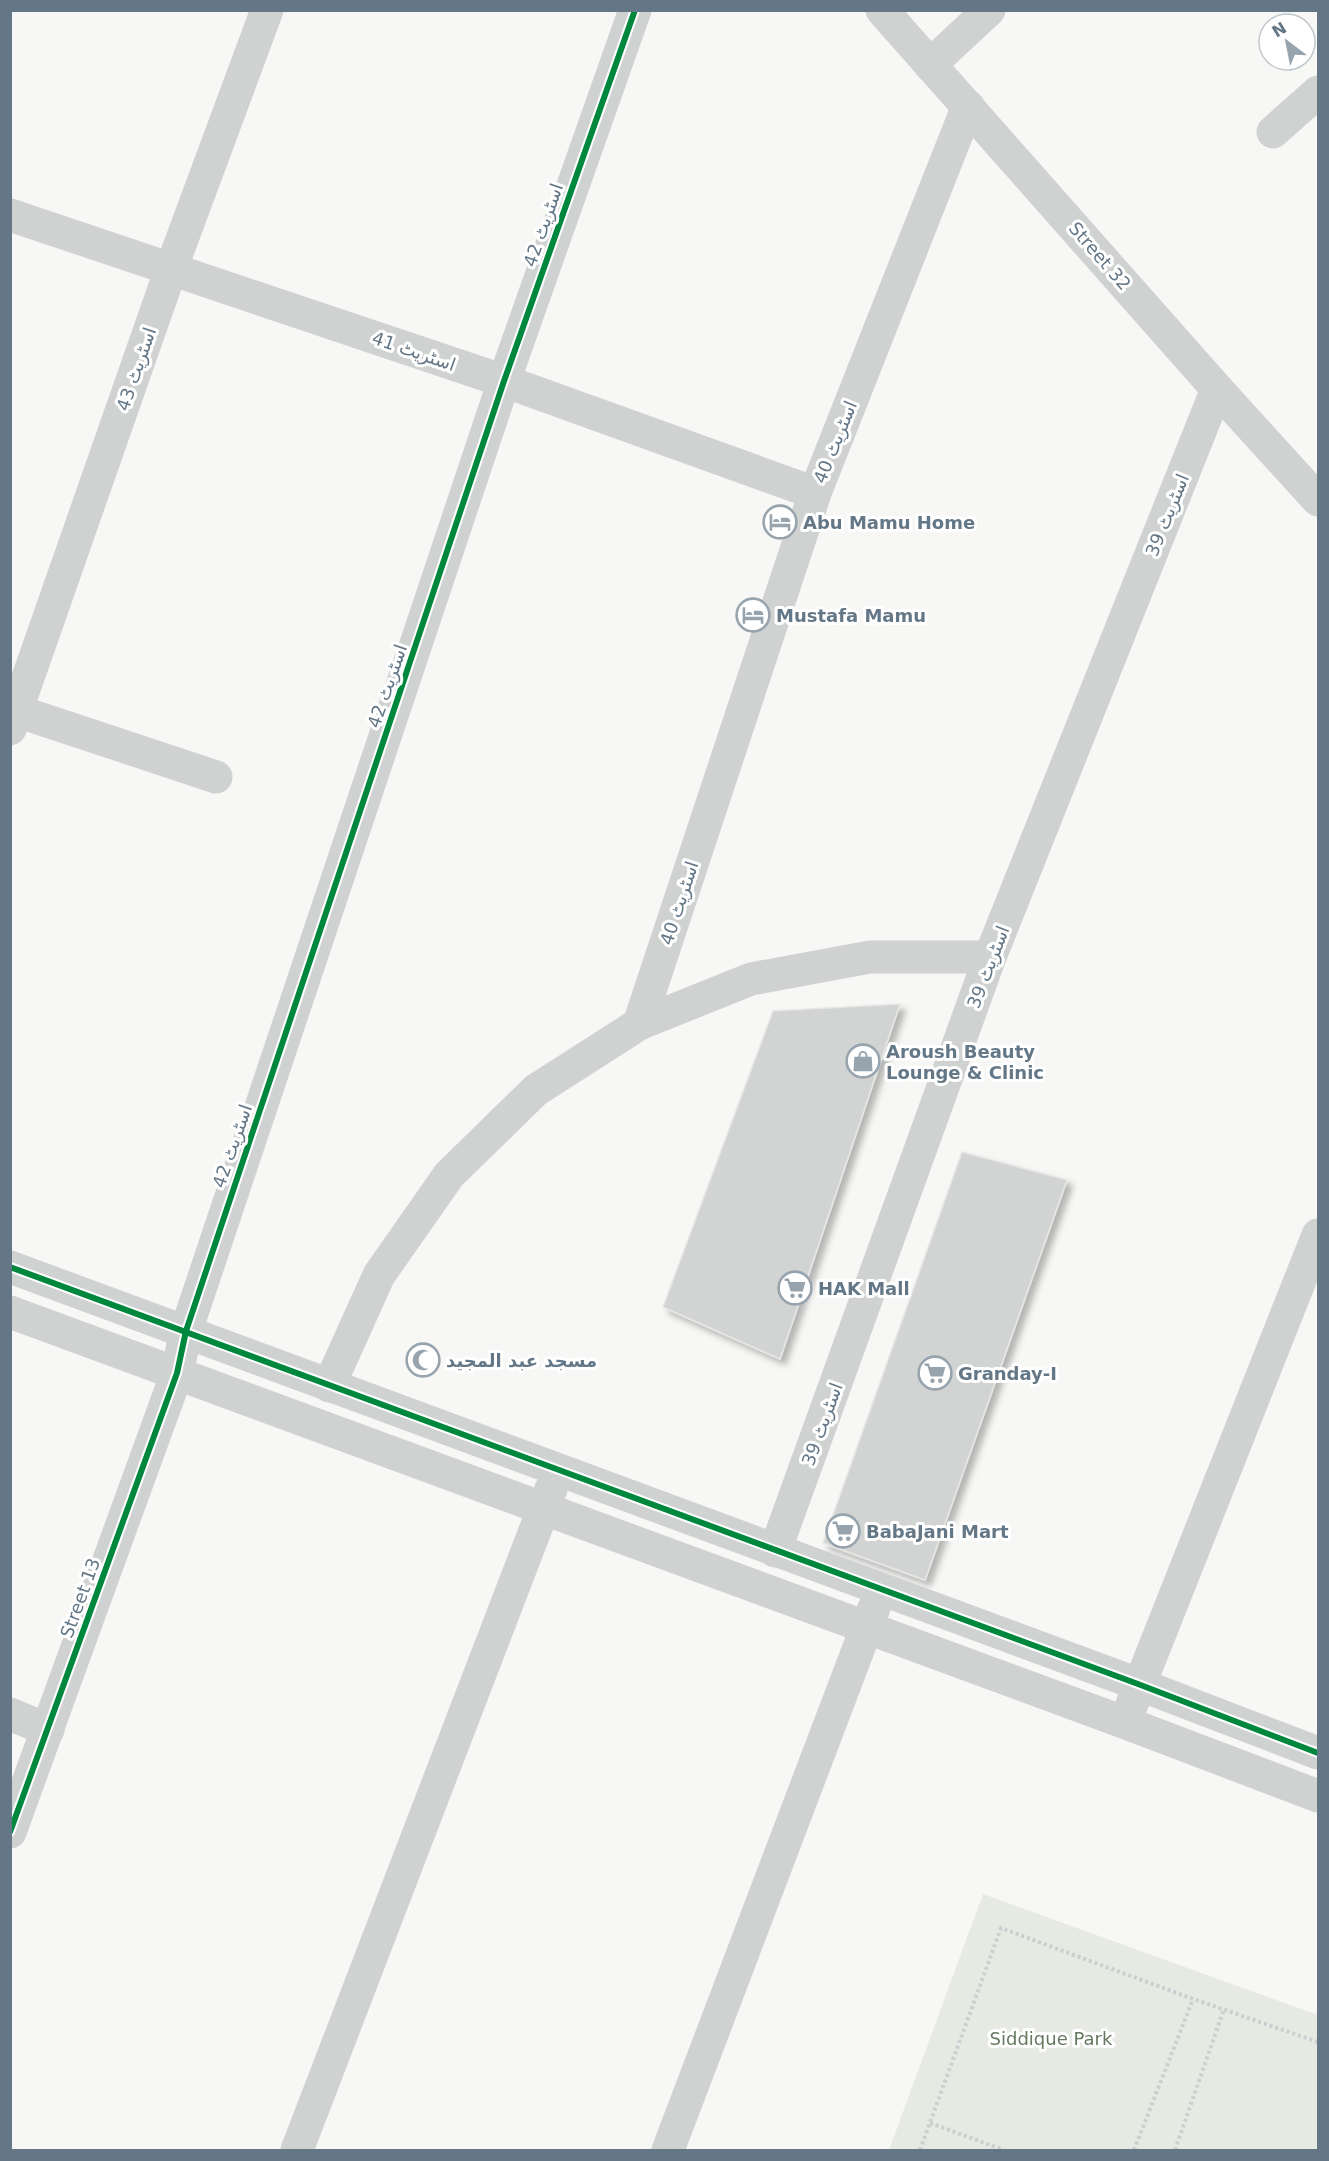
<svg xmlns="http://www.w3.org/2000/svg" width="1329" height="2161" font-family="'DejaVu Sans','Noto Sans Arabic',sans-serif">
  <defs>
    <filter id="shadow"><feDropShadow dx="5.5" dy="5.5" stdDeviation="3" flood-color="#0004"/></filter>
  </defs>
  <rect width="100%" height="100%" fill="#f7f7f5"/>
  <polygon fill="#e6eae3" points="983,1894 1318,2015 1318,2150 889,2150"/>
  <g fill="#d2d3d3" stroke="#e6e6e5" stroke-width="1.5" filter="url(#shadow)">
    <polygon points="900,1004 780,1359 663,1307 773,1011"/>
    <polygon points="962,1152 1067,1180 925,1580 823,1543"/>
  </g>
  <g fill="none" stroke-linecap="round" stroke-linejoin="round">
    <g stroke="#cccecf" stroke-width="4" stroke-dasharray="3 3" stroke-linecap="butt">
      <polyline points="930,2123 1004,2150"/>
      <polyline points="920,2150 1001,1928 1193,1999 1318,2042"/>
      <polyline points="1134,2150 1193,1999"/>
      <polyline points="1175,2150 1224,2009"/>
    </g>
    <g stroke="#d0d2d2" stroke-width="33">
      <polyline points="882,10 1217,389 1318,500"/>
      <polyline points="930,65 989,10"/>
      <polyline points="1273,132 1318,92"/>
      <polyline points="10,215 504,381 815,493"/>
      <polyline points="17,711 216,777"/>
      <polyline points="10,729 171,269 267,10"/>
      <polyline points="639,1024 815,493 968,106"/>
      <polyline points="10,1267 1138,1684 1318,1753"/>
      <polyline points="10,1312 1126,1723 1318,1796"/>
      <polyline points="329,1386 379,1275 449,1175 536,1090 639,1024 751,979 870,957 990,957"/>
      <polyline points="775,1551 990,957 1217,389"/>
      <polyline points="1132,1704 1318,1235"/>
      <polyline points="10,1714 48,1730"/>
      <polyline points="10,1832 177,1373 186,1331 504,381 635,10"/>
      <polyline points="297,2150 551,1489"/>
      <polyline points="668,2150 874,1608"/>
    </g>
    <defs>
      <g id="cycleway">
        <polyline points="10,1267 1138,1684 1318,1753"/>
        <polyline points="10,1832 177,1373 186,1331 504,381 635,10"/>
      </g>
    </defs>
    <use href="#cycleway" stroke="#fff" stroke-width="10"/>
    <use href="#cycleway" stroke="#00873e" stroke-width="6"/>
  </g>
  <defs>
    <symbol id="hotel-ring" viewBox="-11 -11 22 22"><circle r="9.5" fill="#fff" stroke="#97a4ae" stroke-width="1.5"/><path d="M-6-4.5h1.5V1H6V5H4.5V3h-9V5H-6ZM-4 0a1.8 1.8 0 1 1 3.6 0ZM.5 0V-2.5h3Q6-2.5 6 0Z" fill="#97a4ae"/></symbol>
    <symbol id="shop-ring" viewBox="-11 -11 22 22"><circle r="9.5" fill="#fff" stroke="#97a4ae" stroke-width="1.5"/><path d="M-5-2.5h2.3a2.7 3.5 0 0 1 5.4 0H5L5.5 6h-11ZM-1.5-2.5h3a1.5 2.3 0 0 0-3 0Z" fill="#97a4ae"/></symbol>
    <symbol id="supermarket-ring" viewBox="-11 -11 22 22"><circle r="9.5" fill="#fff" stroke="#97a4ae" stroke-width="1.5"/><path d="M-6-5.5h2.5l.6 2H6L4.5 2H-2.5L-4.4-4H-6ZM-1.5 3.2a1.3 1.3 0 1 0 .1 0ZM3 3.2a1.3 1.3 0 1 0 .1 0Z" fill="#97a4ae"/></symbol>
    <symbol id="mosque-ring" viewBox="-11 -11 22 22"><circle r="9.5" fill="#fff" stroke="#97a4ae" stroke-width="1.5"/><path d="M3.5-4.9A6 6 0 1 0 3.5 4.9A5 5 0 1 1 3.5-4.9Z" fill="#97a4ae"/></symbol>
  </defs>
  <g fill-rule="evenodd">
    <use href="#hotel-ring" x="761" y="503" width="38" height="38"/>
    <use href="#hotel-ring" x="734" y="596" width="38" height="38"/>
    <use href="#shop-ring" x="844" y="1042" width="38" height="38"/>
    <use href="#supermarket-ring" x="776" y="1269" width="38" height="38"/>
    <use href="#mosque-ring" x="404" y="1341" width="38" height="38"/>
    <use href="#supermarket-ring" x="916" y="1354" width="38" height="38"/>
    <use href="#supermarket-ring" x="824" y="1512" width="38" height="38"/>
  </g>
  <g text-anchor="middle" dominant-baseline="central" stroke-width="6" stroke-linejoin="round" paint-order="stroke">
    <g font-size="18" fill="#647787" stroke="#fff">
      <text transform="translate(543 225) rotate(-71)">اسٹریٹ 42</text>
      <text transform="translate(1100 256) rotate(49)">Street 32</text>
      <text transform="translate(414 351) rotate(19)">اسٹریٹ 41</text>
      <text transform="translate(136 369) rotate(-71)">اسٹریٹ 43</text>
      <text transform="translate(835 442) rotate(-68)">اسٹریٹ 40</text>
      <text transform="translate(1167 515) rotate(-68)">اسٹریٹ 39</text>
      <text transform="translate(387 686) rotate(-71)">اسٹریٹ 42</text>
      <text transform="translate(679 903) rotate(-72)">اسٹریٹ 40</text>
      <text transform="translate(988 967) rotate(-69)">اسٹریٹ 39</text>
      <text transform="translate(232 1146) rotate(-71)">اسٹریٹ 42</text>
      <text transform="translate(822 1424) rotate(-70)">اسٹریٹ 39</text>
      <text transform="translate(80 1598) rotate(-70)">Street 13</text>
    </g>
    <g font-size="18" font-weight="bold" fill="#647787" stroke="#fff" text-anchor="start">
      <text x="803" y="522">Abu Mamu Home</text>
      <text x="776" y="615">Mustafa Mamu</text>
      <text x="886" y="1051">Aroush Beauty<tspan x="886" dy="21">Lounge &amp; Clinic</tspan></text>
      <text x="818" y="1288">HAK Mall</text>
      <text x="446" y="1360">مسجد عبد المجید</text>
      <text x="958" y="1373">Granday-I</text>
      <text x="866" y="1531">BabaJani Mart</text>
    </g>
    <g font-size="18" fill="#657960" stroke="#fff">
      <text x="1051" y="2038">Siddique Park</text>
    </g>
  </g>
  <rect width="1329" height="2161" fill="none" stroke="#647787" stroke-width="24"/>
  <g transform="translate(1287 42) rotate(328)"><circle r="28" fill="#ffffff" stroke="#c1c9cf" stroke-width="1.5"/>
  <path d="M0-4.5L10 22L0 15L-10 22Z" fill="#97a4ae"/>
  <text y="-9" font-size="16" font-weight="bold" text-anchor="middle" fill="#647787">N</text>
  </g>
</svg>
